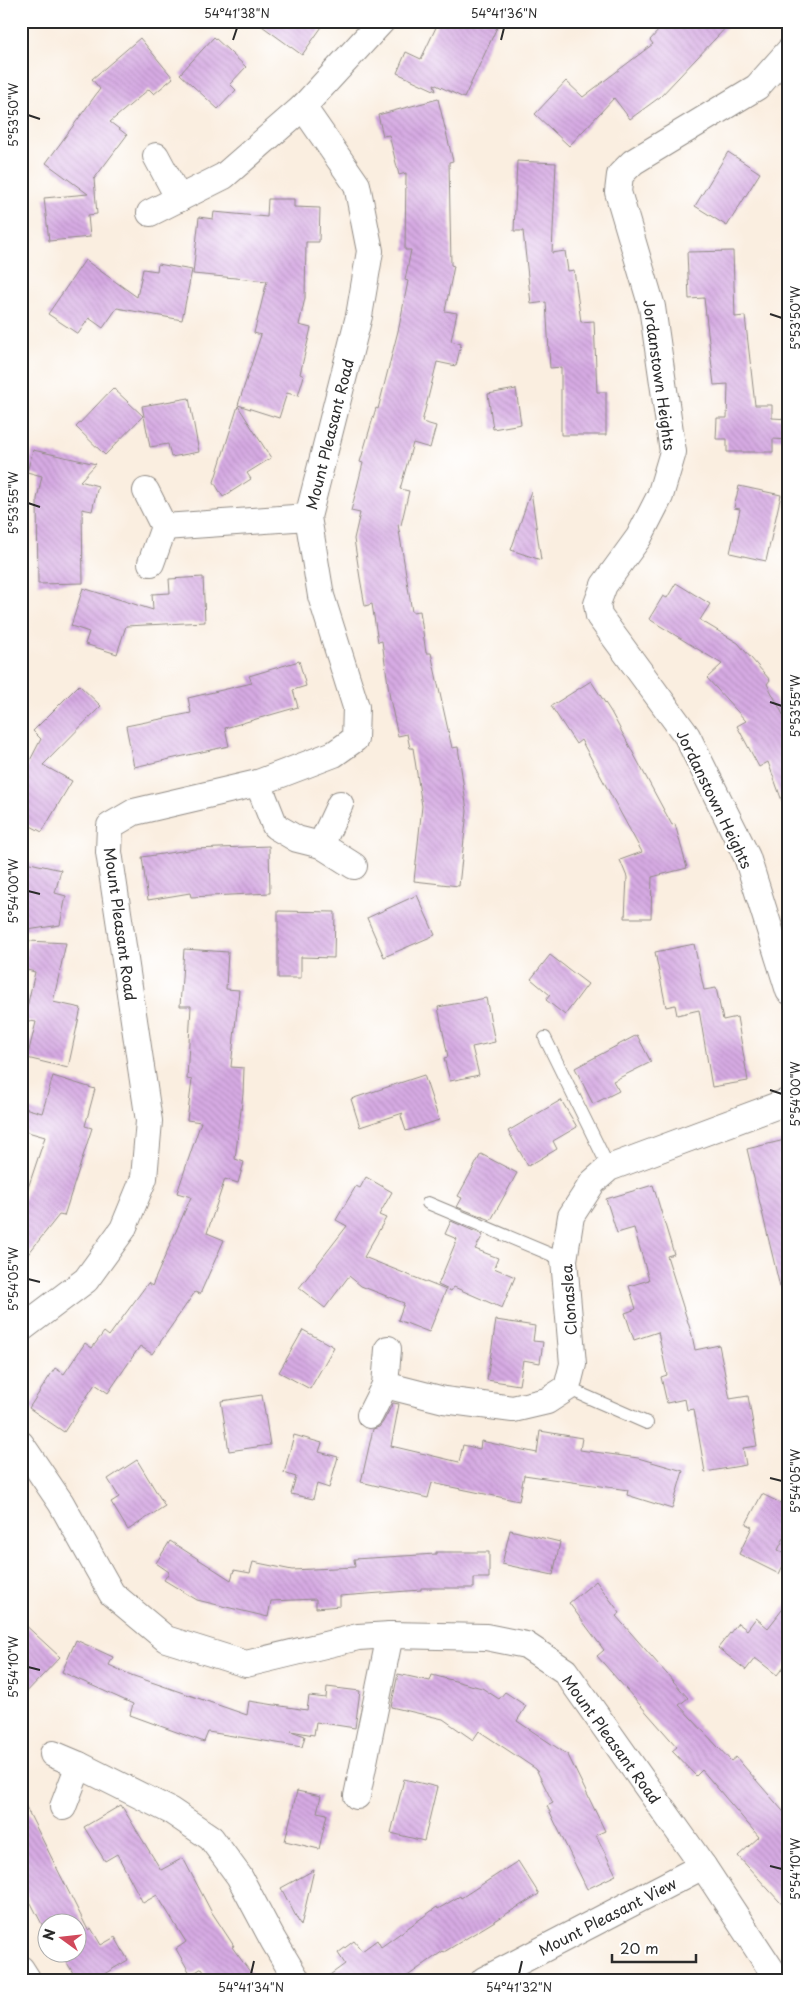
<svg xmlns="http://www.w3.org/2000/svg" width="810" height="2001" font-family="'Playpen Sans',sans-serif">
  <defs>
    <pattern id="building-back-hatch" width="6" height="6" patternUnits="userSpaceOnUse" patternTransform="scale(1.25)"><rect width="6" height="6" fill="#d6aae3"/><path d="M-1 5l2 2M0 0l6 6M5-1l2 2" fill="none" stroke="#b892c3"/></pattern>
  </defs>
  <rect width="100%" height="100%" fill="#fff"/>
  <filter id="ink" filterUnits="userSpaceOnUse"><feTurbulence type="fractalNoise" baseFrequency=".02" numOctaves="2"/><feDisplacementMap in="SourceGraphic" scale="10" xChannelSelector="R" yChannelSelector="G"/><feConvolveMatrix kernelMatrix="1 2 1 2 8 2 1 2 1" color-interpolation-filters="sRGB"/></filter>
  <filter id="wash" filterUnits="userSpaceOnUse"><feTurbulence type="fractalNoise" baseFrequency=".0096" numOctaves="4" result="noise"/><feDisplacementMap in="SourceGraphic" scale="20" xChannelSelector="R" yChannelSelector="G"/><feGaussianBlur stdDeviation="1.12" result="paint"/><feColorMatrix in="noise" values="0 0 0 0 0 0 0 0 0 0 0 0 0 0 0 0 0 1.4 0 .05"/><feComposite in="paint" operator="in"/></filter>
  <g filter="url(#wash)">
    <rect width="100%" height="100%" fill="#faeee0"/>
    <g id="blocks">
      <g fill="url(#building-back-hatch)">
        <polygon points="255,21 326,21 302,55"/>
        <polygon points="439,21 500,21 464,98 434,84 436,91 397,73 406,52 421,59"/>
        <polygon points="667,21 732,21 660,97 630,119 614,98 569,146 535,114 566,81 583,97 653,44 650,40"/>
        <polygon points="214,37 246,67 230,84 236,90 218,109 180,74"/>
        <polygon points="140,38 173,78 154,94 149,89 110,122 127,135 94,179 97,214 88,215 90,237 49,241 44,198 88,194 46,163 100,89 92,79"/>
        <polygon points="438,99 453,161 449,162 451,265 454,266 445,311 457,313 451,341 461,344 456,366 437,362 422,422 436,426 430,448 413,443 400,489 409,491 401,525 398,524 412,612 420,611 426,653 431,653 452,748 458,747 467,811 459,886 414,881 422,806 413,748 410,748 407,734 398,736 390,699 382,641 378,642 372,604 365,606 360,578 354,539 360,513 351,511 363,463 360,462 376,408 378,409 399,327 408,281 405,280 411,250 405,250 406,173 399,175 389,135 383,136 378,115"/>
        <polygon points="728,152 760,173 727,226 695,206"/>
        <polygon points="517,161 556,163 552,253 565,251 568,271 574,270 581,322 594,321 597,392 606,392 606,435 561,435 561,367 550,368 546,302 531,304 523,231 514,231"/>
        <polygon points="268,199 294,199 294,207 320,208 319,242 306,242 305,298 299,325 311,328 300,374 304,376 298,396 287,393 279,418 238,405 261,335 254,333 267,281 193,274 199,217 213,219 214,212 267,217"/>
        <polygon points="733,251 735,317 745,316 755,405 772,405 772,418 789,419 789,440 773,439 773,452 727,452 727,439 716,439 717,418 727,418 728,384 714,385 704,298 689,299 687,252"/>
        <polygon points="85,260 137,297 143,269 157,271 158,264 192,270 182,320 117,308 103,328 89,318 78,334 48,314"/>
        <polygon points="113,388 143,416 105,455 76,427"/>
        <polygon points="516,389 521,424 493,429 488,394"/>
        <polygon points="189,398 199,452 171,457 168,444 150,447 142,406"/>
        <polygon points="238,406 271,458 247,473 251,479 223,497 214,482"/>
        <polygon points="33,450 96,464 80,481 98,486 92,511 82,509 83,583 38,584 37,499 42,476 27,472"/>
        <polygon points="739,486 781,495 766,561 730,553 740,509 734,508"/>
        <polygon points="531,491 541,560 511,550"/>
        <polygon points="203,577 205,622 126,626 117,654 85,644 89,632 71,626 83,588 153,610 152,594 170,593 169,579"/>
        <polygon points="676,583 710,604 700,620 738,643 770,680 767,684 789,726 789,812 786,812 768,762 759,767 737,726 746,721 707,678 722,664 649,619 663,596 667,598"/>
        <polygon points="299,661 306,686 293,690 298,707 225,728 229,746 134,767 126,726 191,713 188,698 252,683 249,676"/>
        <polygon points="591,681 611,712 672,825 675,824 687,868 652,877 651,918 625,918 627,877 620,860 642,852 581,740 576,744 551,706"/>
        <polygon points="79,685 101,706 43,765 72,781 42,832 21,821 21,778 41,739 33,731"/>
        <polygon points="269,846 270,893 191,897 190,893 148,900 142,857 195,849"/>
        <polygon points="21,861 61,870 55,893 66,896 60,925 21,931"/>
        <polygon points="417,895 435,935 384,957 367,918"/>
        <polygon points="278,911 335,912 334,958 301,957 301,978 278,978"/>
        <polygon points="29,941 66,943 53,1002 81,1008 68,1068 27,1058 36,1022 24,1020 35,972 23,969"/>
        <polygon points="694,944 704,990 716,988 723,1020 737,1017 748,1081 712,1087 699,1010 677,1015 675,1005 666,1007 655,952"/>
        <polygon points="184,949 228,952 226,989 239,990 231,1067 244,1068 243,1094 235,1159 244,1162 238,1183 225,1179 207,1233 224,1240 200,1294 195,1292 152,1354 140,1346 108,1393 95,1384 64,1432 29,1408 55,1368 64,1374 85,1343 92,1348 104,1332 109,1336 148,1283 152,1286 191,1197 177,1193 201,1122 187,1120 192,1080 187,1079 191,1006 180,1006"/>
        <polygon points="550,955 588,984 565,1015 546,1000 550,995 531,979"/>
        <polygon points="486,998 495,1042 472,1047 479,1075 450,1081 444,1058 448,1057 438,1007"/>
        <polygon points="637,1035 651,1062 613,1081 619,1091 593,1104 575,1068"/>
        <polygon points="424,1075 439,1120 406,1131 401,1116 403,1113 360,1127 351,1099"/>
        <polygon points="53,1076 95,1089 85,1126 92,1128 64,1216 59,1215 21,1263 21,1209 45,1137 21,1130 21,1107 42,1113"/>
        <polygon points="561,1100 577,1127 553,1141 557,1149 528,1166 508,1131"/>
        <polygon points="789,1139 789,1286 780,1287 747,1149"/>
        <polygon points="481,1154 517,1173 491,1220 457,1207 462,1198 458,1196"/>
        <polygon points="366,1177 392,1192 379,1215 386,1218 364,1257 446,1290 429,1332 398,1320 404,1303 361,1286 349,1276 325,1308 299,1288 347,1226 336,1220 356,1186 360,1188"/>
        <polygon points="653,1185 674,1254 667,1256 692,1335 695,1350 719,1345 730,1399 748,1396 757,1446 743,1448 746,1465 705,1472 694,1409 687,1410 685,1399 667,1403 661,1377 667,1375 658,1332 634,1340 625,1313 636,1309 629,1286 649,1280 634,1228 617,1233 606,1199"/>
        <polygon points="451,1221 483,1235 475,1249 498,1258 494,1268 515,1277 502,1308 454,1287 451,1291 438,1285 457,1239 445,1234"/>
        <polygon points="496,1320 535,1326 533,1341 543,1342 540,1363 523,1360 519,1385 487,1380"/>
        <polygon points="303,1330 334,1347 310,1389 279,1372"/>
        <polygon points="262,1395 270,1445 229,1451 221,1401"/>
        <polygon points="393,1403 399,1404 391,1446 459,1462 463,1445 480,1449 481,1441 537,1453 540,1431 582,1438 580,1450 638,1458 683,1471 672,1509 627,1495 628,1490 524,1475 519,1501 432,1483 428,1498 361,1482 373,1429 379,1427 383,1422"/>
        <polygon points="294,1435 322,1443 319,1452 338,1457 329,1488 317,1484 313,1499 291,1494 296,1477 284,1473"/>
        <polygon points="137,1460 165,1506 128,1530 111,1502 119,1497 108,1479"/>
        <polygon points="762,1494 789,1507 789,1528 778,1550 788,1555 779,1574 739,1554 752,1527 746,1524"/>
        <polygon points="510,1530 560,1542 553,1575 502,1564"/>
        <polygon points="170,1541 231,1580 234,1570 250,1573 253,1562 292,1570 355,1567 354,1559 436,1554 436,1552 489,1552 489,1578 474,1578 474,1588 421,1588 421,1590 340,1596 340,1606 316,1608 316,1599 271,1601 268,1617 197,1600 164,1580 169,1572 156,1563"/>
        <polygon points="596,1581 620,1613 616,1616 688,1698 679,1705 731,1761 736,1757 789,1818 789,1912 738,1856 759,1837 702,1770 696,1776 672,1751 677,1747 597,1656 604,1650 569,1603"/>
        <polygon points="789,1601 789,1660 777,1675 755,1658 746,1670 718,1648 738,1623 747,1630 756,1618 768,1628"/>
        <polygon points="21,1621 60,1657 21,1698"/>
        <polygon points="76,1640 113,1657 109,1665 131,1675 247,1715 249,1701 307,1710 309,1696 326,1698 327,1687 360,1691 355,1728 316,1722 314,1735 291,1731 305,1736 302,1747 208,1732 204,1742 130,1715 133,1704 62,1672"/>
        <polygon points="398,1674 430,1681 432,1675 482,1688 499,1699 505,1692 526,1706 517,1721 568,1755 605,1831 596,1835 616,1875 587,1889 547,1806 553,1803 536,1769 479,1731 473,1740 443,1719 391,1707"/>
        <polygon points="404,1779 437,1787 424,1841 391,1833"/>
        <polygon points="297,1791 321,1796 317,1812 327,1814 319,1849 285,1841"/>
        <polygon points="21,1797 88,1930 91,1928 101,1945 115,1937 128,1960 94,1980 77,1980 62,1954 78,1954 78,1924 48,1924 48,1931 46,1932 21,1884"/>
        <polygon points="121,1805 161,1870 183,1858 211,1911 234,1946 232,1947 256,1980 210,1980 202,1968 191,1975 176,1949 186,1942 157,1895 143,1903 117,1854 105,1861 84,1827"/>
        <polygon points="518,1861 539,1894 444,1952 443,1951 402,1980 323,1980 345,1964 338,1953 354,1941 362,1951 377,1940 381,1947 437,1907 438,1909 460,1896 461,1898"/>
        <polygon points="314,1870 301,1926 281,1888"/>
      </g>
    </g>
  </g>
  <g filter="url(#ink)">
    <use href="#blocks" fill-opacity="0" stroke="#928c86" stroke-width="1"/>
    <g fill="none" stroke-linecap="round" stroke-linejoin="round">
      <defs>
        <g id="service">
          <polyline points="545,1038 609,1168"/>
          <polyline points="428,1203 564,1260"/>
          <polyline points="567,1388 647,1423"/>
        </g>
        <g id="minor">
          <polyline points="789,51 757,87 633,162 620,175 618,192 652,307 673,452 660,496 639,537 604,585 597,604 599,616 687,736 747,857 789,991"/>
          <polyline points="156,156 179,199"/>
          <polyline points="150,213 224,176 303,107 382,21"/>
          <polyline points="146,491 164,527 151,563"/>
          <polyline points="164,527 308,517"/>
          <polyline points="258,783 275,826 297,839 321,845 354,866"/>
          <polyline points="321,845 340,804"/>
          <polyline points="21,1329 86,1280 123,1229 144,1178 149,1121 109,852 110,826 134,812 258,783 334,754 355,739 356,707 321,596 308,517 359,316 370,251 357,185 303,107"/>
          <polyline points="385,1385 444,1400 513,1409 547,1401 567,1388 573,1364 564,1260 571,1216 593,1182 609,1168 789,1101"/>
          <polyline points="370,1415 385,1385 388,1349"/>
          <polyline points="21,1444 61,1503 112,1594 166,1639 246,1664 358,1637 390,1635 486,1637 526,1645 565,1671 703,1866 778,1980"/>
          <polyline points="53,1754 79,1765 171,1811 211,1838 239,1876 273,1940 297,1980"/>
          <polyline points="357,1796 390,1635"/>
          <polyline points="63,1807 79,1765"/>
          <polyline points="21,1969 28,1980"/>
          <polyline points="484,1980 703,1866"/>
        </g>
      </defs>
      <use href="#service" stroke="#928c86" stroke-width="14"/>
      <use href="#minor" stroke="#928c86" stroke-width="28"/>
      <use href="#service" stroke="#fff" stroke-width="12"/>
      <use href="#minor" stroke="#fff" stroke-width="26"/>
    </g>
  </g>
  <path fill="none" stroke="#2b2b2b" stroke-width="2" d="M233,40L237,28M501,40L504,28M28,115L40,119M770,314L782,318M28,503L40,507M770,702L782,706M28,891L40,894M770,1090L782,1094M28,1279L40,1282M770,1478L782,1481M28,1667L40,1670M770,1866L782,1869M251,1974L254,1961M519,1974L522,1961"/>
  <g text-anchor="middle" dominant-baseline="central" stroke-width="5" stroke-linejoin="round" paint-order="stroke">
    <g font-size="15" fill="#2b2b2b" stroke="#fff">
      <text transform="translate(660 375) rotate(82)">Jordanstown Heights</text>
      <text transform="translate(329 434) rotate(-76)">Mount Pleasant Road</text>
      <text transform="translate(715 799) rotate(64)">Jordanstown Heights</text>
      <text transform="translate(121 924) rotate(82)">Mount Pleasant Road</text>
      <text transform="translate(568 1300) rotate(-94)">Clonaslea</text>
      <text transform="translate(612 1739) rotate(54)">Mount Pleasant Road</text>
      <text transform="translate(607 1916) rotate(-27)">Mount Pleasant View</text>
    </g>
  </g>
  <rect width="810" height="2001" fill="none" stroke="#fff" stroke-width="55"/>
  <g transform="translate(62 1938) rotate(285)"><circle r="24" fill="#ffffff" stroke="#aaaaaa"/>
  <path d="M0-4L9 19L0 12L-9 19Z" fill="#d1495b"/>
  <text y="-8" font-size="14" font-weight="bold" text-anchor="middle" fill="#2b2b2b">N</text>
  </g>
  <path d="M612 1954v8h84v-8" fill="none" stroke="#2b2b2b" stroke-width="2.5"/>
  <text x="620" y="1954" font-size="15" fill="#2b2b2b" stroke="#ffffff" stroke-width="4" paint-order="stroke">20 m</text>
  <rect x="28" y="28" width="754" height="1946" fill="none" stroke="#2b2b2b" stroke-width="2"/>
  <g font-size="12" text-anchor="middle" fill="#2b2b2b">
    <text x="237" y="18">54°41'38"N</text>
    <text x="504" y="18">54°41'36"N</text>
    <text transform="translate(14 115) rotate(-90)" y="4">5°53'50"W</text>
    <text transform="translate(796 318) rotate(-90)" y="4">5°53'50"W</text>
    <text transform="translate(14 503) rotate(-90)" y="4">5°53'55"W</text>
    <text transform="translate(796 706) rotate(-90)" y="4">5°53'55"W</text>
    <text transform="translate(14 891) rotate(-90)" y="4">5°54'00"W</text>
    <text transform="translate(796 1094) rotate(-90)" y="4">5°54'00"W</text>
    <text transform="translate(14 1279) rotate(-90)" y="4">5°54'05"W</text>
    <text transform="translate(796 1481) rotate(-90)" y="4">5°54'05"W</text>
    <text transform="translate(14 1667) rotate(-90)" y="4">5°54'10"W</text>
    <text transform="translate(796 1869) rotate(-90)" y="4">5°54'10"W</text>
    <text x="251" y="1992">54°41'34"N</text>
    <text x="519" y="1992">54°41'32"N</text>
  </g>
</svg>
